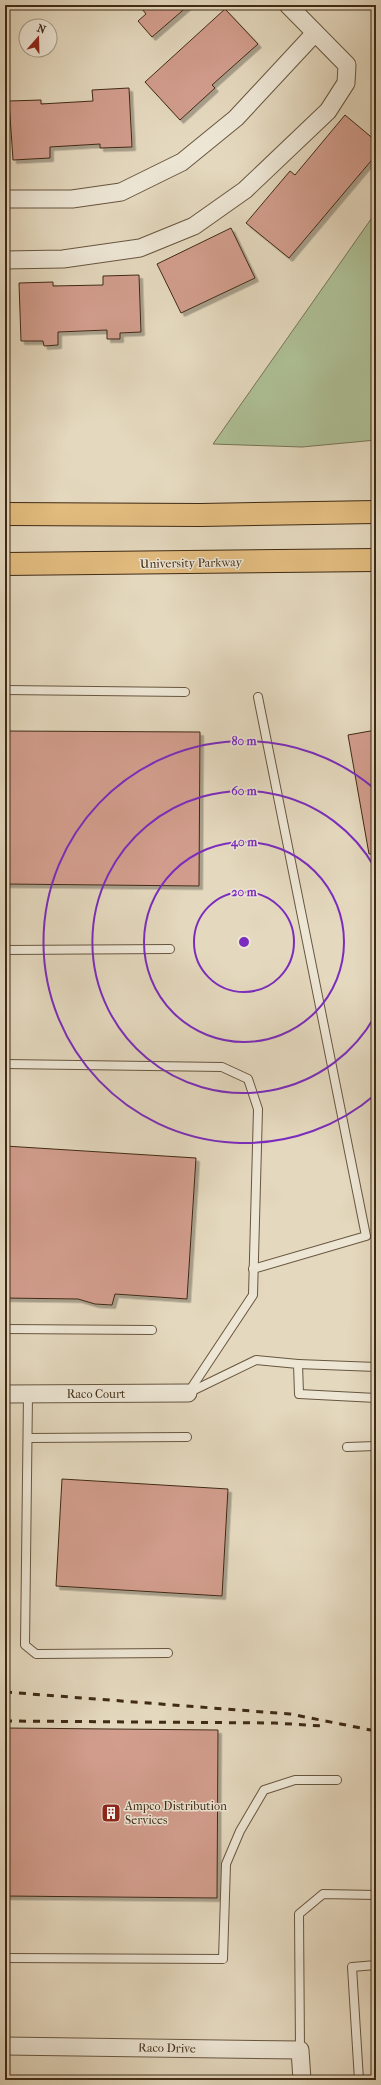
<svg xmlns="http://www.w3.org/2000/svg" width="381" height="2085" font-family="'IM FELL French Canon',serif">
  <defs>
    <filter id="shadow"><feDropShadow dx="3.5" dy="3.5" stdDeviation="0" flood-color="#0004"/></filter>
  </defs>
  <rect width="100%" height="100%" fill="#e4d8be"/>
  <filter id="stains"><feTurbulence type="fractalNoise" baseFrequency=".005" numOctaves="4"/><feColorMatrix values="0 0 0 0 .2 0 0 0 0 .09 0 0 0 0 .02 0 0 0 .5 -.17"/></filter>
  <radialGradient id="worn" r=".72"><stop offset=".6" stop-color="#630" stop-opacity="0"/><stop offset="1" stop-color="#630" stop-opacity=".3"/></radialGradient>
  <polygon fill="#aec096" stroke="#767556" points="376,212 376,440 302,447 213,444"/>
  <g fill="#d29d8d" stroke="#3f2a15" filter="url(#shadow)">
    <polygon points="139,5 189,5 152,37 138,21 146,14"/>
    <polygon points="225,9 258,44 212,85 215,88 180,120 145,82"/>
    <polygon points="129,88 132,147 100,148 100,144 50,147 50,158 13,160 9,101 41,100 41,104 93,101 92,90"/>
    <polygon points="345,115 376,141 376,155 289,258 246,223 290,171 295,175"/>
    <polygon points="231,228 255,278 181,313 157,264"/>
    <polygon points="139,275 141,332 120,333 120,339 107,339 107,330 58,332 58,345 44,346 43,341 21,341 19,283 53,282 53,286 103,285 103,276"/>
    <polygon points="376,730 376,854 369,854 348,735"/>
    <polygon points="5,731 200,732 199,886 5,884"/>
    <polygon points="5,1146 196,1158 187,1299 115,1294 112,1305 95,1304 78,1299 5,1298"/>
    <polygon points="62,1479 228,1489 222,1596 56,1586"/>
    <polygon points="5,1728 218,1730 217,1898 5,1896"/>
  </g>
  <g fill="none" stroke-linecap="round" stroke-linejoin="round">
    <defs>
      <g id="service">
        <polyline points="5,690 185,692"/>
        <polyline points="5,950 170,949"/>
        <polyline points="5,1064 222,1067 248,1079 258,1109 253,1295 188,1393"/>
        <polyline points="253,1269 366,1236 258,697"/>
        <polyline points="5,1329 152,1330"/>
        <polyline points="298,1364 376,1367"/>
        <polyline points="188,1393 256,1360 298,1364 299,1394 376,1398"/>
        <polyline points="28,1394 25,1645 36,1654 168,1653"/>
        <polyline points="28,1438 187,1437"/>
        <polyline points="347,1447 376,1446"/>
        <polyline points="5,1958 223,1959 226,1864 240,1831 264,1790 295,1780 337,1780"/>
        <polyline points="300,2050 299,1914 323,1894 376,1895"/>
        <polyline points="359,2080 352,1967 376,1965"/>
      </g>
      <g id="minor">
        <polyline points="5,199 72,199 121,192 182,162 236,118 315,33"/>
        <polyline points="5,260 63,259 140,248 194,226 245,190 328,111 346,83 347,65 288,5"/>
        <polyline points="5,1394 188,1393"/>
        <polyline points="5,2046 300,2050 302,2080"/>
      </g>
      <g id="motorway">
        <polyline points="5,514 200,515 376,512"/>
        <polyline points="5,564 376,560"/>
      </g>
    </defs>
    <use href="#service" stroke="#68563f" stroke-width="10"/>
    <use href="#minor" stroke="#68563f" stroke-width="19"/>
    <use href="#motorway" stroke="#3f2a15" stroke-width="24"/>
    <use href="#service" stroke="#ede6d5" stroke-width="8"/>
    <use href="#minor" stroke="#ede6d5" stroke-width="17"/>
    <use href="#motorway" stroke="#e2bc7f" stroke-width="22"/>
    <g stroke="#3f2a15" stroke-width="3" stroke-dasharray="7 7" stroke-linecap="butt">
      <polyline points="5,1692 290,1714 376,1731"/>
      <polyline points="5,1721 275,1723 322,1726"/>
    </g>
  </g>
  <g fill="none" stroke="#7b2cbf" stroke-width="2">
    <circle cx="244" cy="942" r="50"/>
    <circle cx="244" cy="942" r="100"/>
    <path d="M375 1016A151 151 0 1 1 375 868"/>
    <path d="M376 1094A201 201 0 1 1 376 790"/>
  </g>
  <defs>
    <symbol id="building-square" viewBox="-11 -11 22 22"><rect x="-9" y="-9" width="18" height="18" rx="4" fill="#8f2418" stroke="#ede6d5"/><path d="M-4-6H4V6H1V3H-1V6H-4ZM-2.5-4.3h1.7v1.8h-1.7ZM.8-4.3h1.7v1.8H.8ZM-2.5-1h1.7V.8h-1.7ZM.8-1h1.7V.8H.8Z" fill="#fff"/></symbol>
  </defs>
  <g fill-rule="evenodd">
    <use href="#building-square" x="100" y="1802" width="22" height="22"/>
  </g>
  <g text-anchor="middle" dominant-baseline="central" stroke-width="3" stroke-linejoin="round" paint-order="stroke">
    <g font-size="12" fill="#3f2a15" stroke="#ede6d5">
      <text transform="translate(191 563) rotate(-1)">University Parkway</text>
      <text x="96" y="1394">Raco Court</text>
      <text transform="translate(167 2048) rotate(1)">Raco Drive</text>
    </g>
    <g font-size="12" fill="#3f2a15" stroke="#ede6d5" text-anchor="start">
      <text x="125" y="1806">Ampco Distribution<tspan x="125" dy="14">Services</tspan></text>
    </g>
  </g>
  <circle cx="244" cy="942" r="6" fill="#7b2cbf" stroke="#ede6d5" stroke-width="2"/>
  <g font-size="12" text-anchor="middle" font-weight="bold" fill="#7b2cbf" stroke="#ede6d5" stroke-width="3" stroke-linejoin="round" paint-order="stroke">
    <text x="244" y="745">80 m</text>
    <text x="244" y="795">60 m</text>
    <text x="244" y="846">40 m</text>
    <text x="244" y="896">20 m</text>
  </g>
  <rect width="381" height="2085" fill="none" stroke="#e4d8be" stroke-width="20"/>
  <rect x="6" y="6" width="369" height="2073" fill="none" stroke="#3f2a15" stroke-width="2"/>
  <rect x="10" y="10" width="361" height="2065" fill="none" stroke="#3f2a15"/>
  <g transform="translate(38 38) rotate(20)"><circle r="19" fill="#ede6d5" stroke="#a79b88"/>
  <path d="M0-3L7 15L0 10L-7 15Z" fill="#8f2418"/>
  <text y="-6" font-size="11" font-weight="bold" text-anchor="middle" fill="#3f2a15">N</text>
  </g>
  <rect width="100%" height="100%" filter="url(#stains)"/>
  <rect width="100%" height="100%" fill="url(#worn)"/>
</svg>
